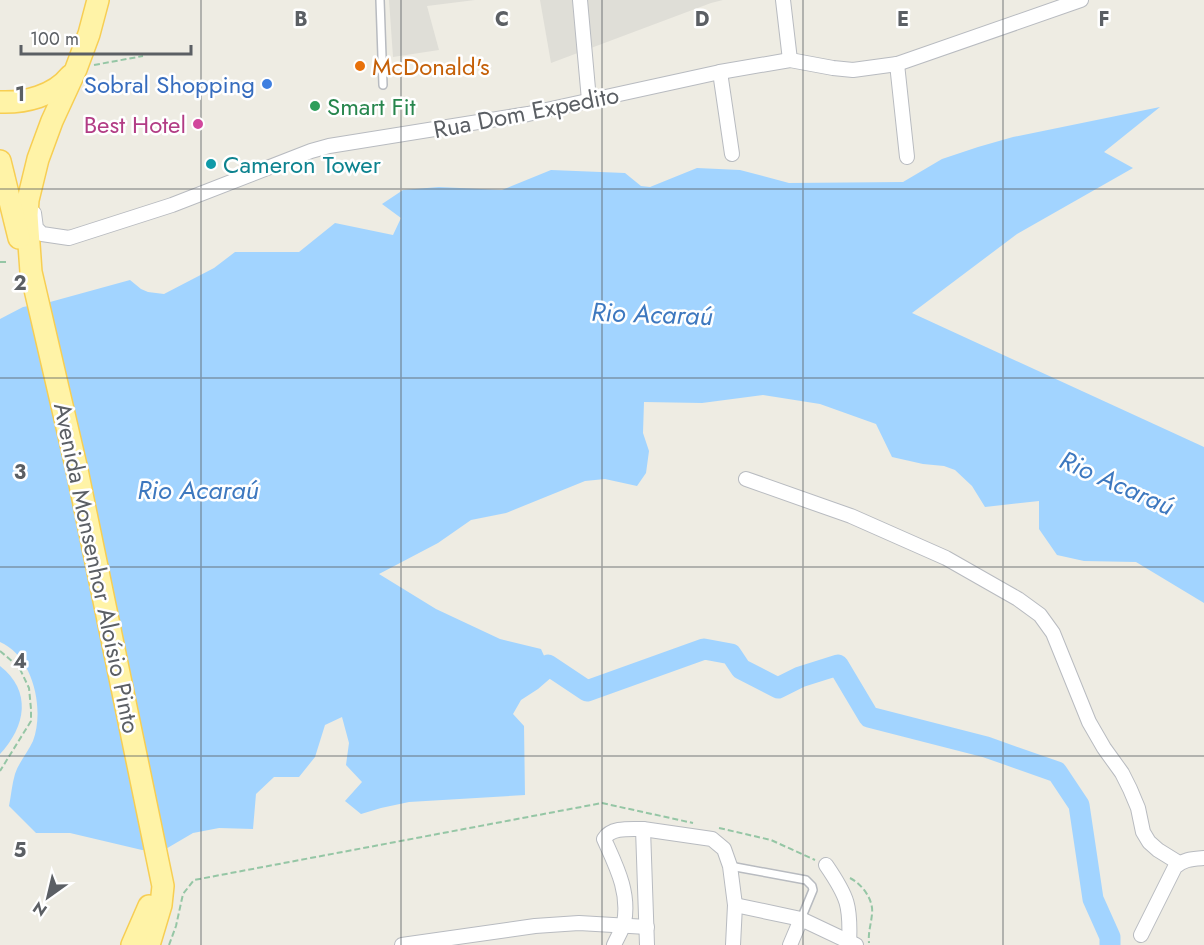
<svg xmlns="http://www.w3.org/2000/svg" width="1204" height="945" font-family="Jost,sans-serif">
  <rect width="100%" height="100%" fill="#eeece3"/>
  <g fill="#dfded7">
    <polygon points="389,0 475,0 427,6 439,50 393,57"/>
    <polygon points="540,0 723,0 711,3 551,63"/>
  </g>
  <g fill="#a2d4ff">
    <path d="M1160,107L1104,152L1133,168L1017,234L912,313L1204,447V603L1136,562L1084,561L1057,555L1039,529V501L985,507L972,486L955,470L944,466L923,464L892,457L876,424L820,404L763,395L702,403L644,402L643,433L649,451L646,473L637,486L605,479L585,481L506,513L471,520L438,543L379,574L436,609L500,639L541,649L553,676L538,689L521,700L513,714L524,726L525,795L409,802L381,808L361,814L345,801L362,782L346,765L349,743L342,717L325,725L315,757L299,777H274L256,794L253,829L219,828L193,833L164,850H142L70,833H36L9,806C11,796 12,784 15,774C19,762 28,752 33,741C45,709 33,656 0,642V319L23,307L50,302L130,280L141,289L148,292L164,294L214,268L235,252H299L335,223L393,235L401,218L382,204L403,190L439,187L502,190L551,170L625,173L641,186L650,187L697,168L740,170L789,183L903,182L942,159L978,147L1013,137Z"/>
    <path d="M0,666C32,691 26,726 0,754Z"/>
  </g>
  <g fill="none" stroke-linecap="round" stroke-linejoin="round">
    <polyline stroke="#a2d4ff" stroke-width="21" points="548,665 587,691 704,649 731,654 741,669 778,688 800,677 838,665 869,717 986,747 1057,772 1079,805 1093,899 1110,937 1110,945"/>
    <defs>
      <g id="lane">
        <polyline points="380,0 383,85"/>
        <polyline points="730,866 806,880 812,886 813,890 801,919"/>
      </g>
      <g id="street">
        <polyline points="580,0 589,100"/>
        <polyline points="783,0 790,60"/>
        <polyline points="897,64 907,157"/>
        <polyline points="720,72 732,154"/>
        <polyline points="34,213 36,228 42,234 69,238 172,205 311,151 329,146 528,114 720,72 790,60 833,68 853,70 897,64 1081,0"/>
        <polyline points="746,479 851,516 946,558 1018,599 1040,615 1053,633 1089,722 1104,748 1122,773 1130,789 1138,808 1143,832 1149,842 1158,850 1179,863"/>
        <polyline points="643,829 712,839 724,849 730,866 735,905 733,945"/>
        <path d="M826,865C848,897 851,906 849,945"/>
        <polyline points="735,905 801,919 856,945"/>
        <path d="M1141,935L1175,867C1184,859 1192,859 1204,858"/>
        <polyline points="402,945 535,926 579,923 647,927"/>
        <path d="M614,945C617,938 622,930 624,923C630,892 616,866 604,839C611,827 630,829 643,829L647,945"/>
        <polyline points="790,945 801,919"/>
      </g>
      <g id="primary">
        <polyline points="98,0 89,34 76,69 52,121 38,159 28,200 27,215 28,230 31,272 77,470 163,886 161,905 149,945"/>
        <path d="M0,102C25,103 54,96 70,76"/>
        <polyline points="0,161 19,238"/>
        <polyline points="132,945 149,906"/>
      </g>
    </defs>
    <use href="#lane" stroke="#b8bbc0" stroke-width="10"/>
    <use href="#street" stroke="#b8bbc0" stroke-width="16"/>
    <use href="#primary" stroke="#f7ce53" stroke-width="24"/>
    <g stroke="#95c6a5" stroke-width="2" stroke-dasharray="6 3" stroke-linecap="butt">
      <polyline points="94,65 143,56"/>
      <polyline points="0,262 8,262"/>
      <polyline points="0,651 19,667 29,688 31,709 31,721 0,771"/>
      <polyline points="719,828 771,840 815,860"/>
      <path d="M850,878C862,884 874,900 872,914C871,925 868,932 869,943"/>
      <polyline points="169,945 176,926 183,894 194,880 602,803 693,823"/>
    </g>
    <use href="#lane" stroke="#fff" stroke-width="7"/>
    <use href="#street" stroke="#fff" stroke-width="14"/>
    <use href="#primary" stroke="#fff3a7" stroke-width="21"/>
  </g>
  <path fill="none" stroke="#5b5f64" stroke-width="1.5" stroke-opacity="0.55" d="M201,0V945M401,0V945M602,0V945M803,0V945M1003,0V945M0,189H1204M0,378H1204M0,567H1204M0,756H1204"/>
  <circle fill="#e8710a" stroke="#fff" stroke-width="2" cx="360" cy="66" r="6"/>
  <circle fill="#3f7fe0" stroke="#fff" stroke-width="2" cx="267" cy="84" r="6"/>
  <circle fill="#2e9e5b" stroke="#fff" stroke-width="2" cx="315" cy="106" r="6"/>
  <circle fill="#d1479c" stroke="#fff" stroke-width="2" cx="198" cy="124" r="6"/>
  <circle fill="#0f9aa8" stroke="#fff" stroke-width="2" cx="211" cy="164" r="6"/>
  <g text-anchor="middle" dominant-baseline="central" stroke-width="5" stroke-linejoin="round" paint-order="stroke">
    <g font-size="24" fill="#c56008" stroke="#fff" text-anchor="start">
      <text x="372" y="66">McDonald's</text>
    </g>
    <g font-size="24" fill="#366cbe" stroke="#fff" text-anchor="end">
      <text x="255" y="84">Sobral Shopping</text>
    </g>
    <g font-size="24" fill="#27864d" stroke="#fff" text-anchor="start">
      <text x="327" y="106">Smart Fit</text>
    </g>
    <g font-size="24" fill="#5b5f64" stroke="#fff">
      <text transform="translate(526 112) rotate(-11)">Rua Dom Expedito</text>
      <text transform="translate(97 568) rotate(78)">Avenida Monsenhor Aloísio Pinto</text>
    </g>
    <g font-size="24" fill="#b23c85" stroke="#fff" text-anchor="end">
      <text x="186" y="124">Best Hotel</text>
    </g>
    <g font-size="24" fill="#0d838f" stroke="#fff" text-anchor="start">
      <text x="223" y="164">Cameron Tower</text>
    </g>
    <g font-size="26" font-style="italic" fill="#3d78bf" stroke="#fff">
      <text transform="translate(652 314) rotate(2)">Rio Acaraú</text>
      <text transform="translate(1117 483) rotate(24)">Rio Acaraú</text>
      <text x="198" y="490">Rio Acaraú</text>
    </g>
  </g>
  <g font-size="20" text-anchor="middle" font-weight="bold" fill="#5b5f64" stroke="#fff" stroke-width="5" stroke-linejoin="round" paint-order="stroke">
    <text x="301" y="26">B</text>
    <text x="502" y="26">C</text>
    <text x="702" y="26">D</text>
    <text x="903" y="26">E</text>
    <text x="1104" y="26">F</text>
    <text x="20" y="101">1</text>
    <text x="20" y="290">2</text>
    <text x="20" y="479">3</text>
    <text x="20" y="668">4</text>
    <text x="20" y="857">5</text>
  </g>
  <g transform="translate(48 897) rotate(214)" stroke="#ffffff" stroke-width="4.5" paint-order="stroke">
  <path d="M0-4.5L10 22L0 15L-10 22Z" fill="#5b5f64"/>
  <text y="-9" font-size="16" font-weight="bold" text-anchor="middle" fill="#5b5f64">N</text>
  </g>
  <path d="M21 45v9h170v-9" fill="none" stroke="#5b5f64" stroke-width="3"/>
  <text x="30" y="45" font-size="18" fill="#5b5f64" stroke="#ffffff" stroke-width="4.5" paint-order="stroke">100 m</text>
</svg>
